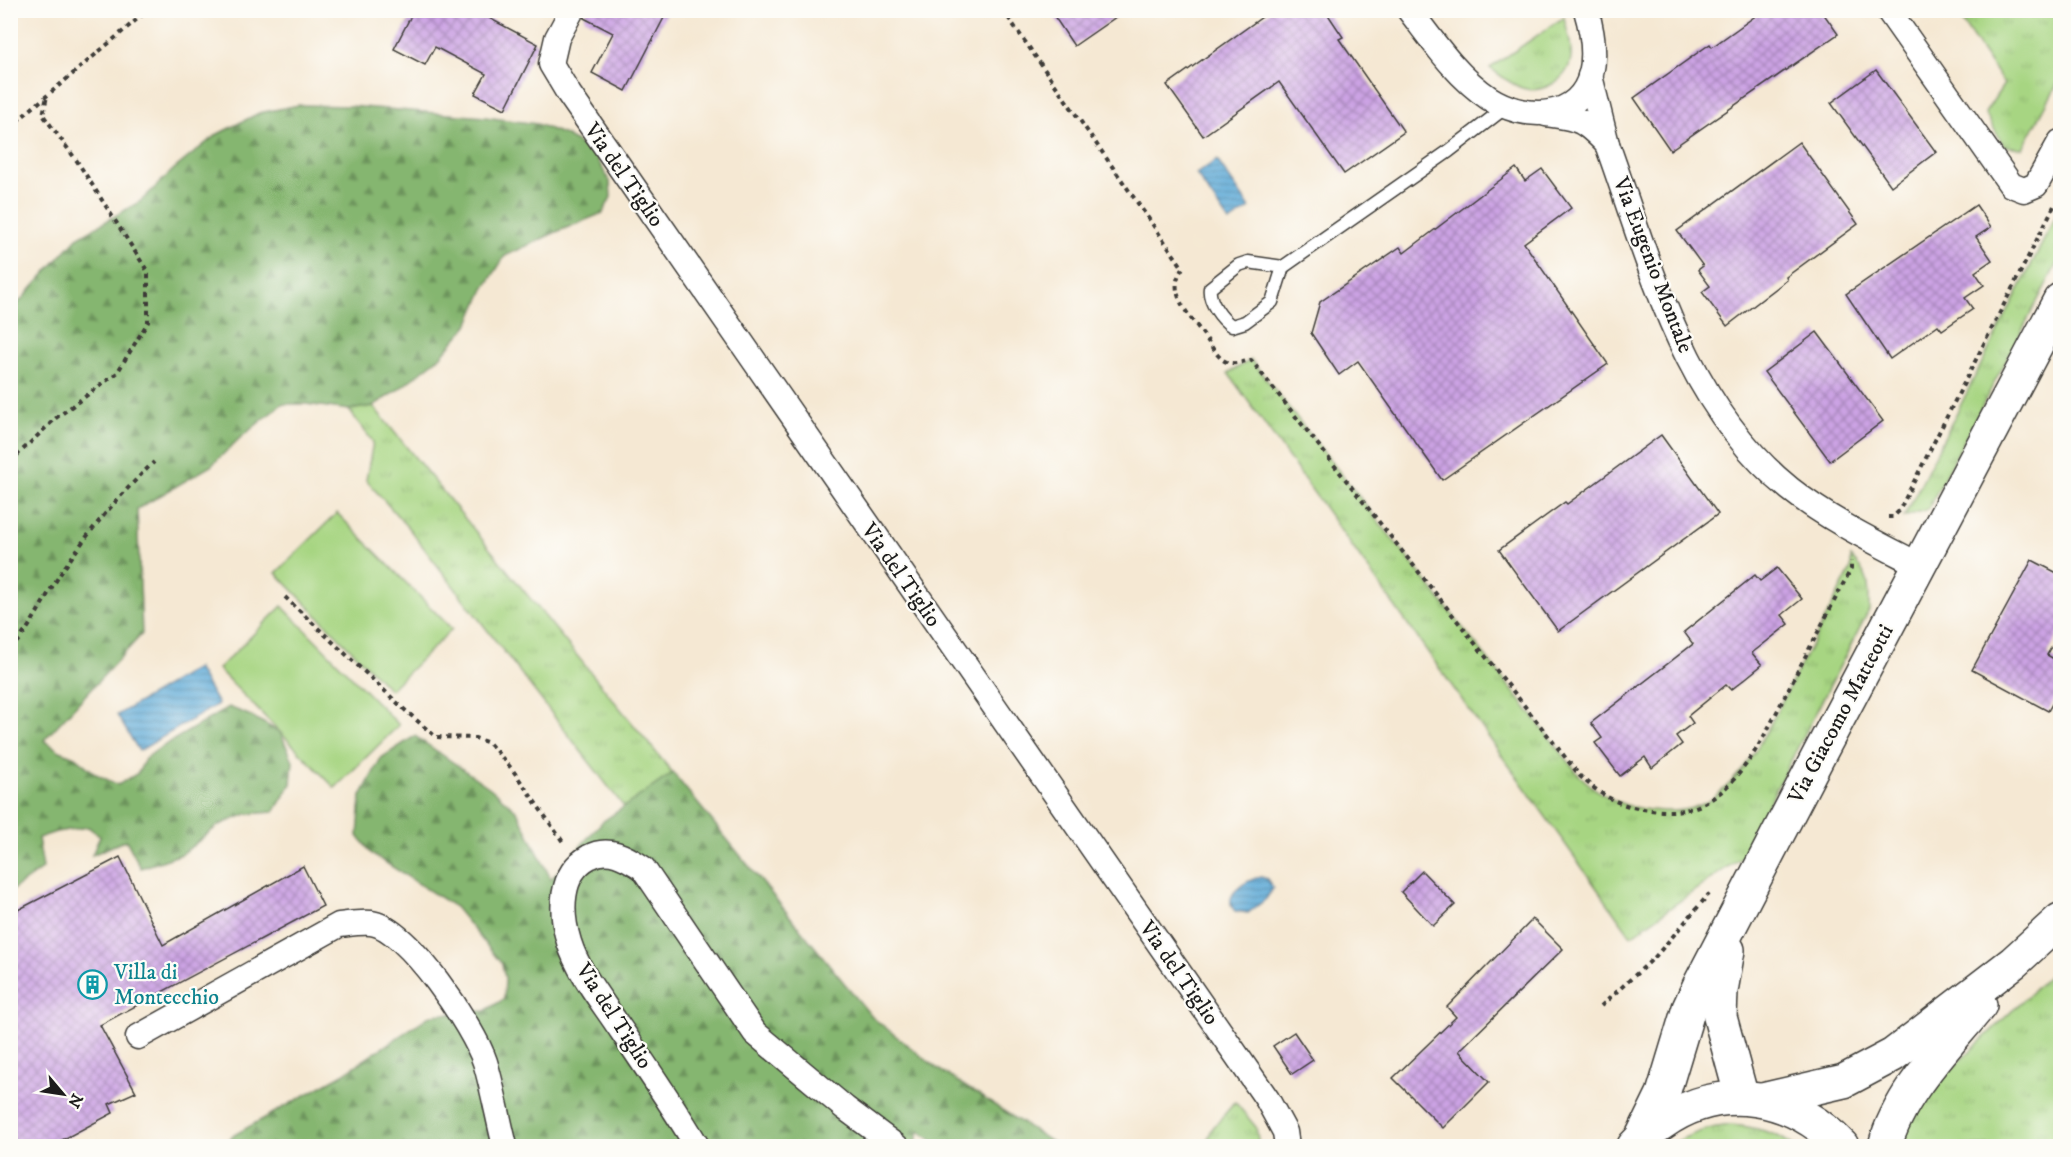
<svg xmlns="http://www.w3.org/2000/svg" width="2071" height="1157" font-family="'IM FELL DW Pica',serif">
  <defs>
    <pattern id="grass-tufts" width="24" height="20" patternUnits="userSpaceOnUse" patternTransform="scale(1.5)"><rect width="24" height="20" fill="#a7d582"/><path d="M3 7l-1-3M5 7V3M7 7l1-3M15 17l-1-3M17 17v-4M19 17l1-3" fill="none" stroke="#8fb670"/></pattern>
    <pattern id="forest-firs" width="22" height="20" patternUnits="userSpaceOnUse" patternTransform="scale(1.5)"><rect width="22" height="20" fill="#85b670"/><path d="M5 1l3.5 6h-7zM16 11l3.5 6h-7z" fill="#6c935b"/></pattern>
    <pattern id="water-rules" width="6" height="5" patternUnits="userSpaceOnUse" patternTransform="scale(1.5)"><rect width="6" height="5" fill="#5eaad7"/><path d="M0 2.5h6" fill="none" stroke="#4d8aae"/></pattern>
    <pattern id="building-cross-hatch" width="8" height="8" patternUnits="userSpaceOnUse" patternTransform="scale(1.5)"><rect width="8" height="8" fill="#cca3e4"/><path d="M0 0l8 8M0 8l8-8" fill="none" stroke="#a584b8"/></pattern>
  </defs>
  <rect width="100%" height="100%" fill="#fdfcf7"/>
  <filter id="ink" filterUnits="userSpaceOnUse"><feTurbulence type="fractalNoise" baseFrequency=".0167" numOctaves="2"/><feDisplacementMap in="SourceGraphic" scale="12" xChannelSelector="R" yChannelSelector="G"/><feConvolveMatrix kernelMatrix="1 2 1 2 8 2 1 2 1" color-interpolation-filters="sRGB"/></filter>
  <filter id="wash" filterUnits="userSpaceOnUse"><feTurbulence type="fractalNoise" baseFrequency=".008" numOctaves="4" result="noise"/><feDisplacementMap in="SourceGraphic" scale="24" xChannelSelector="R" yChannelSelector="G"/><feGaussianBlur stdDeviation="1.35" result="paint"/><feColorMatrix in="noise" values="0 0 0 0 0 0 0 0 0 0 0 0 0 0 0 0 0 1.4 0 .05"/><feComposite in="paint" operator="in"/></filter>
  <g filter="url(#wash)">
    <rect width="100%" height="100%" fill="#f5e8d3"/>
    <g fill="url(#grass-tufts)" stroke="#62784f" stroke-width="1.5">
      <polygon points="1955,11 2060,11 2060,79 2023,148 2004,146 1985,113 2004,84"/>
      <path d="M1564,17C1566,29 1573,45 1571,58C1568,80 1543,94 1522,88C1510,84 1500,75 1490,68Z"/>
      <polygon points="2060,208 2060,258 1928,509 1904,517"/>
      <path d="M1251,360L1580,776C1599,794 1617,805 1643,809C1664,812 1686,813 1705,803C1748,779 1772,720 1794,678C1813,642 1832,606 1851,569V557C1870,577 1869,583 1869,610L1755,830L1742,858L1729,866L1631,936L1228,373Z"/>
      <polygon points="373,406 673,773 624,807 410,530 366,480 373,442 349,410"/>
      <polygon points="2060,965 2060,1146 1897,1146 1914,1116 1945,1075"/>
      <polygon points="1235,1102 1256,1127 1259,1146 1205,1146 1212,1129"/>
      <path d="M1731,1125C1755,1127 1775,1132 1794,1146H1669C1689,1134 1708,1127 1731,1125Z"/>
    </g>
    <g fill="url(#forest-firs)" stroke="#506946" stroke-width="1.5">
      <polygon points="299,105 350,106 485,117 537,124 565,135 594,153 610,182 611,197 603,213 554,233 505,256 484,289 468,325 440,357 398,390 373,406 349,410 306,404 282,404 240,438 211,466 137,509 142,634 44,740 60,751 75,757 96,774 118,785 138,773 145,759 158,749 229,707 249,715 280,732 293,761 291,784 274,812 247,814 219,825 182,854 141,868 126,840 92,855 100,836 88,827 56,832 38,838 43,868 11,891 11,311 77,238 141,201 174,169 216,135 259,113"/>
      <polygon points="415,736 490,788 517,811 551,879 602,822 673,773 872,1017 938,1069 1058,1146 939,1146 919,1131 915,1146 223,1146 234,1135 343,1074 431,1015 485,1011 504,999 505,978 502,964 455,907 372,854 358,836 361,796 381,758"/>
    </g>
    <g fill="#a7d582" stroke="#62784f" stroke-width="1.5">
      <polygon points="337,513 452,629 390,690 276,573"/>
      <polygon points="282,606 399,725 335,788 218,669"/>
    </g>
    <g fill="url(#water-rules)" stroke="#3d637a" stroke-width="1.5">
      <polygon points="1217,160 1250,208 1229,222 1196,174"/>
      <polygon points="197,668 218,704 139,751 117,715"/>
      <path d="M1261,877L1267,879L1273,888L1266,899L1248,913L1235,911C1221,896 1246,879 1261,877Z"/>
    </g>
    <g id="blocks">
      <g fill="url(#building-cross-hatch)">
        <polygon points="414,10 474,10 538,44 505,109 475,94 486,74 435,47 425,65 394,49"/>
        <polygon points="586,10 668,10 626,91 592,73 613,33 584,18"/>
        <polygon points="1050,10 1126,10 1074,46"/>
        <polygon points="1272,10 1325,10 1343,37 1339,39 1404,132 1344,174 1279,82 1203,136 1167,85"/>
        <polygon points="1764,10 1821,10 1838,34 1670,150 1634,98 1710,44 1712,47"/>
        <polygon points="1876,70 1936,152 1891,186 1831,103"/>
        <polygon points="1799,142 1858,224 1786,277 1787,280 1727,326 1702,292 1710,286 1698,270 1703,266 1677,231"/>
        <polygon points="1516,168 1525,181 1542,169 1571,208 1524,243 1608,364 1442,480 1358,361 1339,375 1311,333 1320,302 1400,247 1404,253"/>
        <polygon points="1976,205 1991,227 1976,237 1992,260 1975,272 1984,285 1965,298 1973,309 1942,330 1938,325 1890,359 1846,294"/>
        <polygon points="1817,332 1883,421 1830,461 1764,372"/>
        <polygon points="1661,435 1718,514 1558,631 1499,550 1565,502 1567,504"/>
        <polygon points="2032,560 2061,575 2061,631 2047,655 2061,663 2061,688 2048,711 1972,670"/>
        <polygon points="1777,568 1802,599 1782,615 1789,624 1752,653 1762,665 1731,690 1726,685 1688,716 1693,723 1676,736 1682,744 1652,768 1645,757 1620,776 1595,743 1602,738 1591,723 1693,644 1684,632 1755,575 1760,581"/>
        <polygon points="120,857 163,945 303,866 323,906 100,1025 136,1092 109,1104 113,1113 51,1146 10,1146 10,914"/>
        <polygon points="1422,871 1455,905 1433,926 1401,892"/>
        <polygon points="1533,919 1563,949 1459,1051 1489,1082 1443,1128 1393,1078 1456,1017 1447,1007"/>
        <polygon points="1294,1032 1313,1060 1292,1074 1273,1046"/>
      </g>
    </g>
  </g>
  <g filter="url(#ink)">
    <use href="#blocks" fill-opacity="0" stroke="#3d3b37" stroke-width="1.5"/>
    <g fill="none" stroke-linecap="round" stroke-linejoin="round">
      <defs>
        <g id="service">
          <path d="M1248,262L1283,267L1272,302L1245,322L1232,326C1221,319 1208,301 1210,288L1239,265Z"/>
          <polyline points="1283,267 1449,151 1506,107"/>
        </g>
        <g id="minor">
          <polyline points="572,10 557,38 551,64 569,94 1267,1099 1285,1132 1287,1146"/>
          <path d="M1409,10C1433,41 1456,76 1489,98C1523,120 1579,122 1591,74C1596,53 1592,30 1586,10"/>
          <polyline points="1888,10 2011,185 2024,190 2036,185 2060,142"/>
          <path d="M1546,114C1579,118 1584,120 1607,144L1590,76"/>
          <path d="M1607,144C1651,266 1684,404 1790,489C1829,520 1875,542 1919,565"/>
          <path d="M138,1037L339,925C349,924 361,922 371,923C407,927 474,1028 485,1062C493,1089 498,1118 505,1146"/>
          <path d="M697,1146C672,1104 643,1062 615,1021C598,996 578,971 569,942C560,913 559,873 589,857C608,846 626,857 643,868L755,1033L845,1108L896,1146"/>
        </g>
        <g id="secondary">
          <polyline points="1728,950 1721,991 1720,1017 1742,1098"/>
          <polyline points="1762,1100 1844,1081 1893,1055 2014,962 2060,920"/>
          <polyline points="1642,1137 1663,1094 1689,1008 1700,984 1821,751 2060,300"/>
          <path d="M1885,1146C1899,1093 1946,1047 1980,1005"/>
        </g>
        <path id="primary" d="M1634,1146C1642,1137 1651,1130 1662,1123C1721,1081 1793,1095 1842,1146"/>
      </defs>
      <use href="#service" stroke="#3d3b37" stroke-width="15"/>
      <use href="#minor" stroke="#3d3b37" stroke-width="27"/>
      <use href="#secondary" stroke="#3d3b37" stroke-width="36"/>
      <use href="#primary" stroke="#3d3b37" stroke-width="36"/>
      <g stroke="#3d3b37" stroke-width="4" stroke-dasharray="4.5 4.5" stroke-linecap="butt">
        <path d="M1003,10L1183,268C1165,291 1189,315 1203,334C1209,342 1215,354 1223,360C1232,366 1242,362 1251,360L1580,776C1599,794 1617,805 1643,809C1664,812 1686,813 1705,803C1748,779 1772,720 1794,678C1813,642 1832,605 1851,569V561"/>
        <polyline points="10,127 148,10"/>
        <polyline points="10,462 56,418 117,373 148,322 148,272 77,161 43,115 47,96"/>
        <polyline points="1888,517 1893,517 1899,511 2054,206"/>
        <polyline points="285,597 406,711 436,737 475,738 489,743 512,769 563,842"/>
        <path d="M10,649C30,630 40,606 54,584C82,539 116,498 154,462"/>
        <polyline points="1601,1006 1655,957 1709,894"/>
      </g>
      <use href="#service" stroke="#fff" stroke-width="12"/>
      <use href="#minor" stroke="#fff" stroke-width="24"/>
      <use href="#secondary" stroke="#fff" stroke-width="33"/>
      <use href="#primary" stroke="#fff" stroke-width="33"/>
    </g>
  </g>
  <defs>
    <symbol id="building-ring" viewBox="-11 -11 22 22"><circle r="9.5" fill="#fdfcf7" stroke="#0f9aa8" stroke-width="1.5"/><path d="M-4-6H4V6H1V3H-1V6H-4ZM-2.5-4.3h1.7v1.8h-1.7ZM.8-4.3h1.7v1.8H.8ZM-2.5-1h1.7V.8h-1.7ZM.8-1h1.7V.8H.8Z" fill="#0f9aa8"/></symbol>
  </defs>
  <g fill-rule="evenodd">
    <use href="#building-ring" x="76" y="968" width="33" height="33"/>
  </g>
  <g text-anchor="middle" dominant-baseline="central" stroke-width="4.5" stroke-linejoin="round" paint-order="stroke">
    <g font-size="22" fill="#1c1c1c" stroke="#fdfcf7">
      <text transform="translate(624 175) rotate(55)">Via del Tiglio</text>
      <text transform="translate(1653 265) rotate(69)">Via Eugenio Montale</text>
      <text transform="translate(901 575) rotate(55)">Via del Tiglio</text>
      <text transform="translate(1841 714) rotate(-62)">Via Giacomo Matteotti</text>
      <text transform="translate(1179 973) rotate(55)">Via del Tiglio</text>
      <text transform="translate(614 1016) rotate(57)">Via del Tiglio</text>
    </g>
    <g font-size="22" fill="#0d838f" stroke="#fdfcf7" text-anchor="start">
      <text x="114" y="972">Villa di<tspan x="114" dy="25">Montecchio</tspan></text>
    </g>
  </g>
  <rect width="2071" height="1157" fill="none" stroke="#fdfcf7" stroke-width="36"/>
  <g transform="translate(63 1094) rotate(119)" stroke="#fdfcf7" stroke-width="4.5" paint-order="stroke">
  <path d="M0-4.5L10 22L0 15L-10 22Z" fill="#1c1c1c"/>
  <text y="-9" font-size="16" font-weight="bold" text-anchor="middle" fill="#1c1c1c">N</text>
  </g>
</svg>
